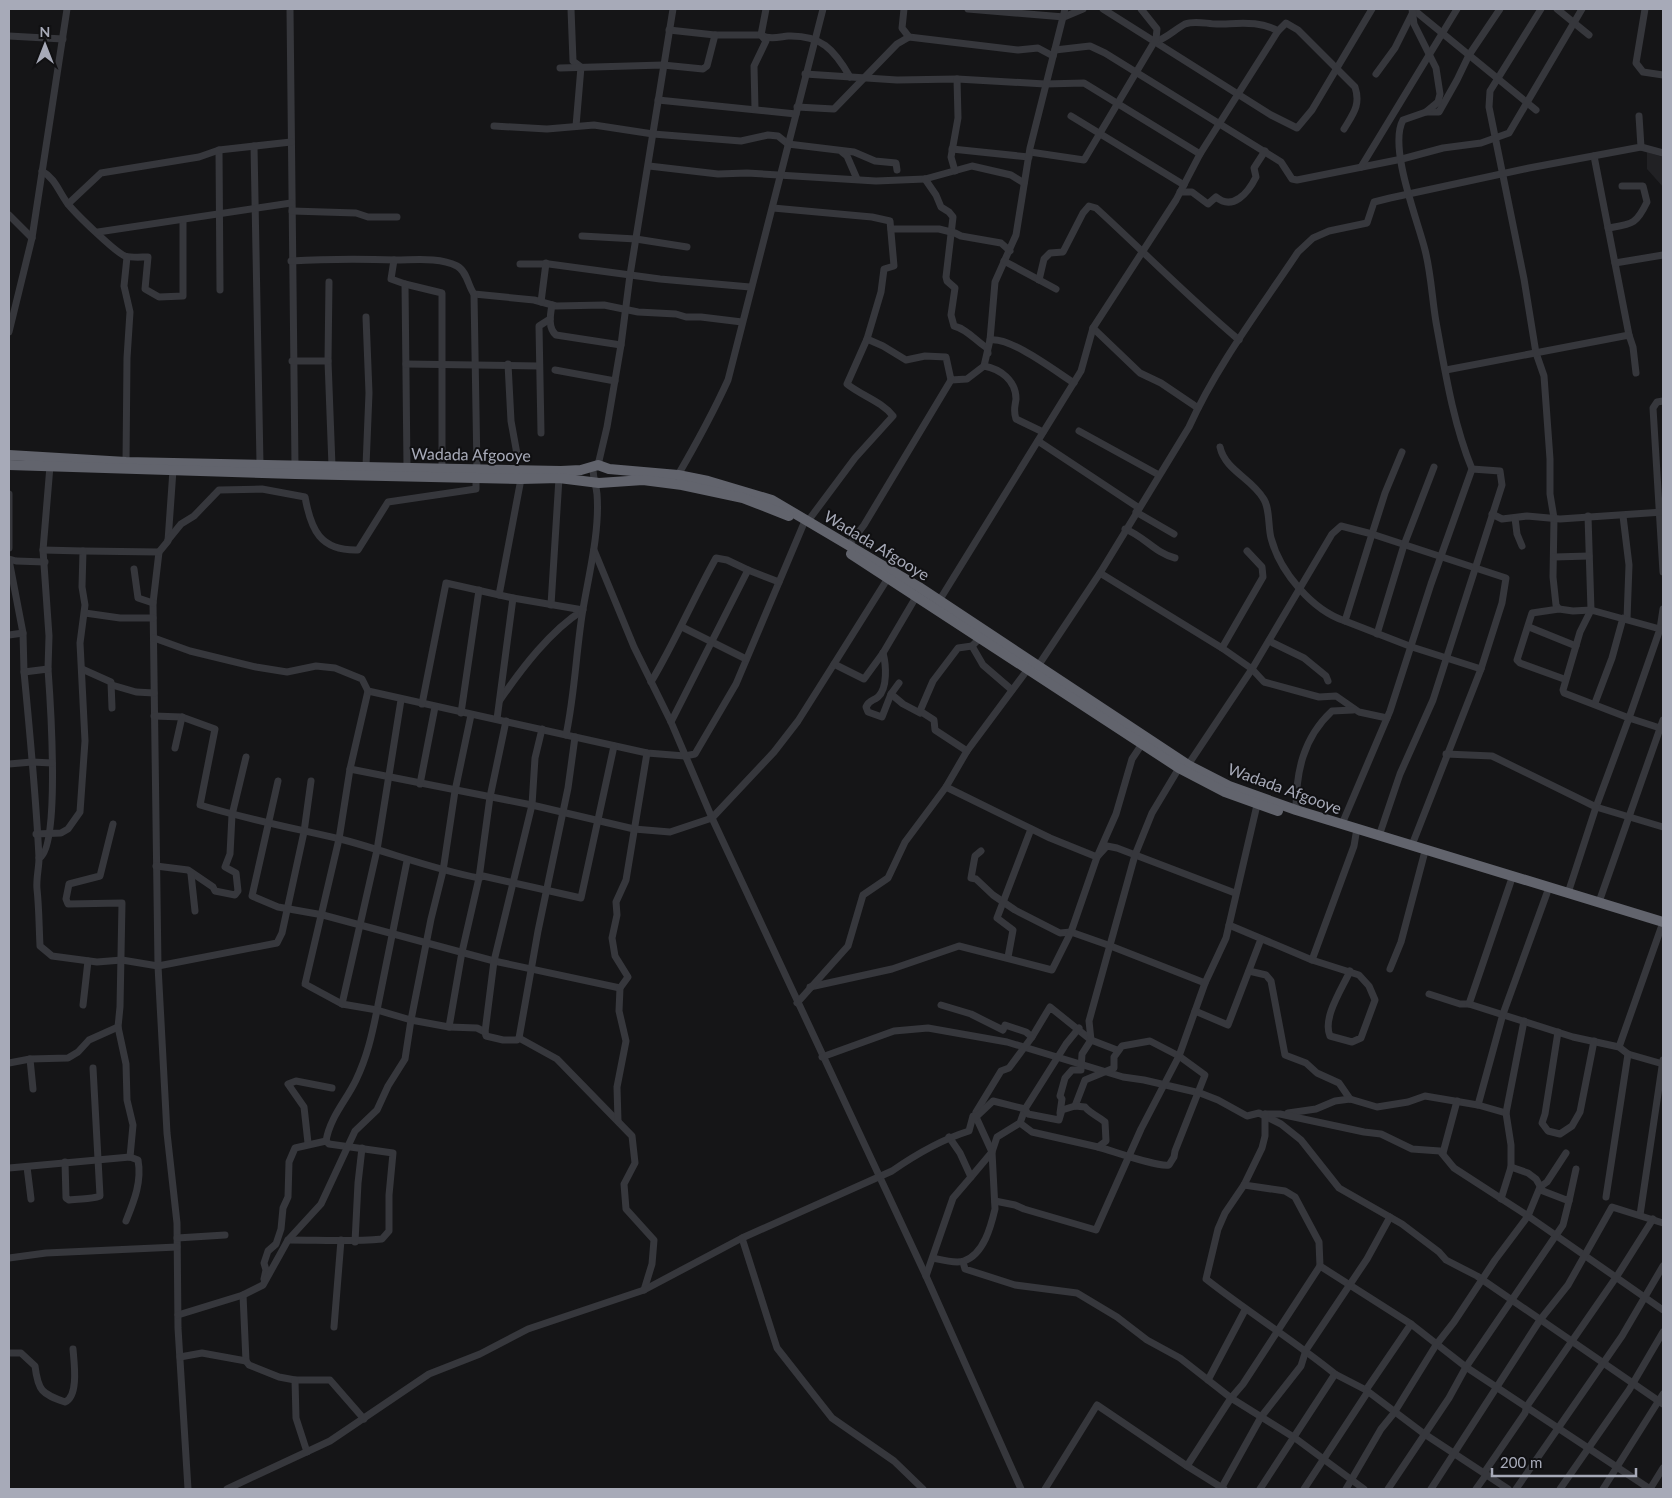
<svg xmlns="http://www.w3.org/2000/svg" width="1672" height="1498" font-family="Lato,sans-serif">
  <rect width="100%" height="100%" fill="#151517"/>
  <polygon fill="#212124" points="1647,152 1663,157 1663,187 1647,169"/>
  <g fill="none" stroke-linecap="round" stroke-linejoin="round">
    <g stroke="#36373c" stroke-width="7">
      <polyline points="290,9 295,466"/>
      <polyline points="571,9 573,61 581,67 576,126"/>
      <polyline points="904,9 902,28 909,37 1018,50 1038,48 1053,56"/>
      <polyline points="968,9 1064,17 1083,9"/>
      <polyline points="1103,9 1271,115 1297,128 1312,110 1372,9"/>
      <polyline points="1541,9 1490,91 1489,107 1524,279 1536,353 1544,376 1550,459 1550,494 1554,518 1553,577 1556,605 1559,609 1573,611 1591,610 1588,516"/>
      <polyline points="1557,9 1589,35"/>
      <polyline points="1645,9 1636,63 1643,72 1663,75"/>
      <polyline points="1414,10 1536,110"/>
      <path d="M669,30L715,35H761C770,40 779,37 788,36C821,35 834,49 850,77"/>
      <polyline points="9,36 63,39"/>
      <path d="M1155,42C1167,38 1174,30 1185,24C1195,20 1207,24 1217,24C1237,24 1260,20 1278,31"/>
      <polyline points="1055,50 1090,46 1105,53 1273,157 1281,162 1292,179 1297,180 1402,159 1443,148 1481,143 1509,133 1582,9"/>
      <polyline points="560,68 663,65 703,69 707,66 715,35"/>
      <polyline points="805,74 897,80 957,79 1045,84 1084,83 1200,154"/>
      <polyline points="1376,74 1395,48 1413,12"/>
      <polyline points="658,100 796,114"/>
      <polyline points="797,107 834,109 897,44 909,37"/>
      <polyline points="755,109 754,66 766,41 761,35 766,9"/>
      <polyline points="1426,112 1439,112 1457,80 1469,55 1500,9"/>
      <polyline points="1071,116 1184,185"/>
      <polyline points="494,126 547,129 594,125 653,134 741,141 768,135 778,136 788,144 854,152 875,161 896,163 897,170"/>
      <polyline points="254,146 260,464"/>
      <polyline points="1641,147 1663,153"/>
      <polyline points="952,149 1029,157"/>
      <polyline points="219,150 220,290"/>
      <polyline points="842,152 847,156 857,179"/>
      <polyline points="1030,152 1084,160 1156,39 1157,29 1141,9"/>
      <polyline points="1594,156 1629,335"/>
      <polyline points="649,166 718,174 747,173 876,181 925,179 972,166 1011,175 1024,183"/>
      <polyline points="1361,167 1457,9"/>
      <path d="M42,171C55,178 59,192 68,204C76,214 115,252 125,256C132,258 141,257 148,257L145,289L159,297L183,296V221"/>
      <polyline points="955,171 951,157 958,118 957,79"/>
      <path d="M925,179L936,195L941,207L949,212L953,217L946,277L947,281L955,288L951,315L954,326C967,329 976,341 987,348L988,353"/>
      <path d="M1180,192H1192L1208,204L1216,197C1233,211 1248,193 1256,177L1254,168L1265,151"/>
      <polyline points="68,204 101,173 199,157 219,150 291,142"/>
      <polyline points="773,208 872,217 890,221 894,266 884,269 881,292 867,339 883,346 906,360 925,356 946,357 951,380 967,379 984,366 990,340 995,282 1016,235 1030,148 1065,9"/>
      <polyline points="292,211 356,213 368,217 397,217"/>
      <polyline points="9,215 32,238"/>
      <path d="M1608,228C1632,224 1636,225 1647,202L1643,186H1622"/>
      <polyline points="891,229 939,229 955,233 961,236 1001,243 1010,251"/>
      <polyline points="98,232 291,203"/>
      <polyline points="582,236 636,239 687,247"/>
      <polyline points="394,260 391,279 405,284 407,468"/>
      <path d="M291,261C326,259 361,259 396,260C415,260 439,257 457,266C467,271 468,286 474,294L534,300L556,306L604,305L638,312L676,314L686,317H701L742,322"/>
      <polyline points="1004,261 1056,289"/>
      <polyline points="1615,263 1663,255"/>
      <polyline points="520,264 549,264 660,279 750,287"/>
      <path d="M1039,280L1044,259L1050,253L1063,252L1083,213L1089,206L1096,208C1144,252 1189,298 1239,340"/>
      <polyline points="329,282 328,361 332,466"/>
      <polyline points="405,284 442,293 442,469"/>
      <polyline points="474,294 477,470"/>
      <polyline points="541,302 546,263"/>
      <path d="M552,305C550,316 548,328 556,335L621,345"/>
      <polyline points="1093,328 1140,373 1161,383 1198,408"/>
      <polyline points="9,332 32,238 67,9"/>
      <path d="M990,340C1011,337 1055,371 1074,383"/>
      <polyline points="292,361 328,361"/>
      <polyline points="406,364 539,366"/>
      <polyline points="508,364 511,421 517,454"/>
      <path d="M984,366C1000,369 1016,380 1016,399C1015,407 1013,410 1016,419L1043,432"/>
      <polyline points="555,370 615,381"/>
      <polyline points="1446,370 1629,335 1633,347 1636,373"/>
      <polyline points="1663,401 1657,402 1653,408 1663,572"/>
      <polyline points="1079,431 1159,475"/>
      <polyline points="541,433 539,326 550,319"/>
      <polyline points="1038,441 1139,508"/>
      <path d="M1220,447C1225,470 1251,478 1263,498C1270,507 1268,527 1271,538C1280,572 1312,610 1345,621"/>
      <polyline points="1402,452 1385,493 1372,534 1506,578 1502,603 1481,669 1412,845"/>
      <polyline points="126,462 127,358 130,312 124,286 127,257"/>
      <polyline points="598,465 607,427 621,345 630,275 673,9"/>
      <polyline points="366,466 369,393 366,317"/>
      <polyline points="173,470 168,541 159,552 153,603 158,966 167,1133 177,1223 178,1328 188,1489"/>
      <path d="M678,475C696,444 713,413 728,380L823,9"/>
      <polyline points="9,494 9,548"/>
      <polyline points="1136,512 1174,534"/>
      <polyline points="1492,514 1502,519 1527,516 1560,519 1663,512"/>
      <polyline points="1623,516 1629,565 1627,619"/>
      <polyline points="1515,518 1517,534 1522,546"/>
      <path d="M808,521L855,458L893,416C881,401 862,396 847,384L867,339"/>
      <polyline points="804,523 736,684 695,754 685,756 647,753 368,691 350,769 532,805 634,829 670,832 712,818 774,752 798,721 834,664 864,679 883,653 916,597"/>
      <path d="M1125,529C1144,536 1155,553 1175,558"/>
      <path d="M168,540L181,524L194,516L219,490L262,489L305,497C311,530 320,551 358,550L388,502L476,489V478"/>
      <polyline points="849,545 864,525 951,380"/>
      <polyline points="594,550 634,647 671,722 712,818 926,1276 1021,1489"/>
      <polyline points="83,551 159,552"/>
      <polyline points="1554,557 1589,556"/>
      <polyline points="9,559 16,561 45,562"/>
      <path d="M9,560L23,633L24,672L48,669C50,696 61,850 39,858"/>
      <polyline points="134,569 138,598 153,603"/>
      <polyline points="1100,573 1222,648 1252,669 1264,682 1319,697 1336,696 1359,712 1387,718"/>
      <polyline points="499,595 521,479"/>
      <path d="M939,601L1081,371L1093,328L1176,200L1200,154L1278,31L1286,23L1298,30L1355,87C1361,105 1353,114 1344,129"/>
      <polyline points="551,605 559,478"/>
      <polyline points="1559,609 1532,613 1517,660 1520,663 1564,679"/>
      <polyline points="1663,609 1660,629 1663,630"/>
      <polyline points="85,613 120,618 153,618"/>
      <polyline points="682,627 746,659"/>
      <polyline points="1529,627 1576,646"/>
      <polyline points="1377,634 1404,545 1434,467"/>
      <polyline points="9,635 23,633"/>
      <polyline points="154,638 190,651 256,667 287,672 316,666 335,668 362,679 368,691"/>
      <polyline points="1269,641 1304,658 1326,676 1328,681"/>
      <polyline points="972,646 983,665 1012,690"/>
      <polyline points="1222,648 1263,577 1262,567 1247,551"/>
      <path d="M883,653C886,664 888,688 878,697C873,701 869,700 866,707L868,712L882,717L891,694"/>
      <polyline points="834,664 888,578"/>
      <path d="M1038,666L1100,573L1189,427C1217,365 1260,309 1298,252L1313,238L1329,231L1367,223L1374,202L1390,198L1529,168L1641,147L1639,116"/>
      <polyline points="48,669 49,636 43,550 50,466"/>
      <polyline points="82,669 111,682 112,708"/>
      <path d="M24,672C30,734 36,796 39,858C39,868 36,879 37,889C39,907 39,926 40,946L52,956L97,962L122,960L158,966L277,943L282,933L304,832L311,781"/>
      <path d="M651,682C675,642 693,599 716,558L727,560L748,570"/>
      <polyline points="899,683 891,694 903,704 920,713"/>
      <polyline points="112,685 136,692 154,693"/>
      <polyline points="1595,703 1612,658 1623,618"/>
      <path d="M422,704L446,583L513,598L583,610C550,631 522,668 500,700"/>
      <polyline points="461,713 479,590"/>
      <path d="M154,716L182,717L215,729L200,805C246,819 293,828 340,839C387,851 431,869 479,878L483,876L581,898L614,746"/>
      <polyline points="497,719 513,598"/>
      <polyline points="671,722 748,570 779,582"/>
      <polyline points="1660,728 1629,718 1660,629 1591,610 1580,632 1563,690 1564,693 1629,718 1596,807 1663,827"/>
      <path d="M566,735C575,693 576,651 583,609C589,574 600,530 597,494C596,485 593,478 593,468"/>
      <polyline points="1142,744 1132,759 1116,814 1097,857 1107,846 1117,848 1235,893"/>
      <polyline points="175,748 182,717"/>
      <polyline points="967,751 935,730 934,720 920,711 933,681 958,648 972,646 981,637"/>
      <polyline points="1446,754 1492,756 1596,807 1568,893"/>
      <polyline points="9,764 32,762 52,763"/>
      <polyline points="1188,765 1252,669 1332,534 1341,526 1372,534 1345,621 1412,647 1481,669"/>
      <polyline points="278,781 252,896 278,907 323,915 494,961 620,988"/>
      <polyline points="420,784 435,707"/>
      <path d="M1296,810C1296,772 1303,738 1332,711L1353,710"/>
      <polyline points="113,824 100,876 69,884 66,899 68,904 122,903 120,1007 118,1027 126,1064 127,1100 133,1125 130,1157"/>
      <path d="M1342,824L1390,711L1431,584L1472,469C1453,423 1445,371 1436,322C1432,298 1431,273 1425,250C1418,221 1388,147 1403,120L1426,112L1438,102L1440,94L1436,68L1414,24L1412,9"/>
      <polyline points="36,834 61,833 68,829 80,812 85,741 80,643 85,605 82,587 83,551 43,550"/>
      <polyline points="1379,836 1400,774 1433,700 1502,485 1500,471 1472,469"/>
      <polyline points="981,851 975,856 971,878 976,879 993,895 1015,910 1060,933 1071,932 1108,945 1205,983"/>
      <polyline points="407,861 377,1010 411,1020 431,919 443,871 455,791 471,715"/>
      <polyline points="156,866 188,870 213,887 215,891 235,895 238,891 236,873 225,867 230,854 232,815 246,757"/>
      <polyline points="191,874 195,911"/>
      <polyline points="1599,902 1663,720"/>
      <path d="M1229,925L1312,960L1359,975L1369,986L1375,1000L1361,1038L1352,1042L1330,1036C1322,1018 1342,989 1350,971"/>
      <polyline points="1008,957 1013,930 997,918 1031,829"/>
      <polyline points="1312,960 1354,846 1356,834"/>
      <polyline points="1390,969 1401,942 1424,855"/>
      <polyline points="1249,971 1266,975 1271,981 1285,1055 1306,1063 1317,1073 1339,1083 1350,1099"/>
      <polyline points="810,987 892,969 959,946 1052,970 1071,932 1097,857 1050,838 946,787"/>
      <polyline points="1429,994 1460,1004 1469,1004 1573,1037 1619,1047 1628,1054 1663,1064"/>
      <polyline points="797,1003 848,946 863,895 888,878 905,842 946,787 967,751 1028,669"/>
      <polyline points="342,1004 305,984 339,839 350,769"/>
      <polyline points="1469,1004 1511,881"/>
      <polyline points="83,1005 88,961"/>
      <polyline points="941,1005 971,1014 1003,1030 1005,1025 1026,1032 1032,1037 1050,1007 1091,1040 1117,1050"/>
      <polyline points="1195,1011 1228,1025 1261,939"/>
      <polyline points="449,1027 477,1028 485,1032 486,1036 503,1040 517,1040 519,1038 557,1059 632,1136 635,1163 624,1184 626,1209 654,1240 652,1264 644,1290"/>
      <polyline points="485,1032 494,961 532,805 535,758 542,729"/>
      <polyline points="1558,1032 1545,1114 1542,1123 1548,1131 1560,1134 1572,1126 1580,1112 1594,1041"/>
      <polyline points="519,1038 538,931 568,788 575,737"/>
      <polyline points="1619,1047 1661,928"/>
      <polyline points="822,1057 894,1031 928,1028 1007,1042 1123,1077 1144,1080 1200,1093 1218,1100 1247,1116 1259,1113 1281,1124 1301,1140 1339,1188 1402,1224 1439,1252 1446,1260 1477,1276 1663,1404"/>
      <polyline points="30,1059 33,1089"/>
      <polyline points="9,1063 30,1059 68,1058 78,1052 89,1040 118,1027"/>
      <polyline points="1478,1105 1503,1014 1547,893"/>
      <path d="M1075,1106L1085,1080L1114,1068V1057L1122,1046L1150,1041L1179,1056L1205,1075L1175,1151L1174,1157L1169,1165C1156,1167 1113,1151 1098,1147"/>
      <polyline points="976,1112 1001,1071 1009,1068 1032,1037"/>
      <polyline points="1060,1113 1062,1099 1060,1096 1065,1078 1072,1070 1081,1070 1082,1054 1091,1040 1089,1021 1135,855 1152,813 1179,768"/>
      <polyline points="1288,1113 1316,1109 1335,1101 1350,1099 1377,1107 1408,1102 1425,1096 1478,1105 1506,1113"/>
      <polyline points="1265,1114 1280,1114 1364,1132 1381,1134 1412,1149 1440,1151 1454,1168 1528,1216 1540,1187 1547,1182 1566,1153"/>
      <path d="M1265,1114V1136L1262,1148L1244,1185L1225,1213L1218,1229L1206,1279C1248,1312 1293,1340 1335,1374"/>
      <polyline points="618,1121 617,1087 626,1041 619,1011 620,988 628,977 615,956 612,938 617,915 616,902 626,880 647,753"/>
      <polyline points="308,1143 304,1107 288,1084 296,1081 332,1088"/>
      <polyline points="1443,1153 1457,1101"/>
      <path d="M65,1162L66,1198L69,1200C80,1198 90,1200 100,1196L93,1068"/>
      <polyline points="27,1167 31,1199"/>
      <polyline points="1511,1167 1528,1173 1536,1179 1543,1191 1569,1201 1576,1169"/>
      <path d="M9,1168L130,1157L138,1160C142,1182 134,1201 126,1221"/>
      <polyline points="971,1177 992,1152 997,1137 1020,1123 1025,1109 1066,1044 1079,1028"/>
      <polyline points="1244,1185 1285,1191 1295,1197 1319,1242 1320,1266 1411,1324 1366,1390 1335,1374 1260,1489"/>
      <polyline points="1606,1197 1628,1054"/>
      <polyline points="1501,1199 1511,1167 1511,1145 1506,1113 1524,1021"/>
      <polyline points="995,1201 1015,1205 1024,1209 1096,1230 1141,1129 1179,1056 1205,983 1226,938 1257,805"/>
      <polyline points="1640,1215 1663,1060"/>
      <polyline points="177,1238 225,1235"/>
      <polyline points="742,1238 777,1348 832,1418 894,1461 923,1489"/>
      <path d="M288,1240C320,1240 351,1242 382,1239L389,1231V1195L393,1153L329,1144L326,1141"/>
      <polyline points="355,1242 358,1183 362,1148"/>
      <polyline points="9,1258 46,1253 177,1247"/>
      <path d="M933,1258C942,1260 956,1264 964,1261C984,1254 991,1226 995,1209L992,1152L976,1117"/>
      <polyline points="963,1262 965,1269 1015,1285 1077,1293 1117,1317 1147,1340 1180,1358 1208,1380"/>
      <polyline points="926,1276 953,1198 971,1177 960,1153 949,1137"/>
      <path d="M264,1279L266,1270L264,1263L268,1251L276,1244L281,1229L283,1208L288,1197L289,1162L295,1148L326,1141C330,1117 346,1101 356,1080C367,1057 372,1035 377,1010L342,1004L377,850L401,700"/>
      <polyline points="243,1295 246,1361 249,1365 279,1377 295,1380 330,1380 364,1419"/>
      <polyline points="1245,1310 1208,1380 1231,1398 1243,1384 1320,1266"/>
      <polyline points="178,1315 243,1295 263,1285 288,1240 321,1204 355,1131 377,1110 388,1086 405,1059 411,1020 449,1027 462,952 479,878 490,797 506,721"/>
      <polyline points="1411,1324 1466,1367 1650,1489"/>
      <polyline points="334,1327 341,1240"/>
      <path d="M9,1353H21L35,1366C38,1391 42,1394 65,1402C79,1396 74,1362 73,1349"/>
      <polyline points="180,1357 202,1353 246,1361"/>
      <polyline points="295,1380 296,1418 307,1452"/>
      <polyline points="1366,1390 1423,1433 1508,1489"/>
      <polyline points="1222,1487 1261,1417 1301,1366 1306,1350 1367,1259 1390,1217"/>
      <path d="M227,1489L330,1441L429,1374L480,1354L528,1329L644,1290L742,1238L892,1171C915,1155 940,1140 969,1131L973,1116L976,1117L993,1101L1025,1109L1028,1114L1059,1120L1062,1110L1075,1106L1085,1107C1091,1114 1098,1116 1105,1122L1106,1141L1098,1147L1032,1132L1020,1123"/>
      <polyline points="1045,1489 1097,1405 1187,1466"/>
      <polyline points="1224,1489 1187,1466 1231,1398 1295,1438 1364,1489"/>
      <polyline points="1304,1489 1367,1393"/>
      <polyline points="1346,1489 1381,1429 1394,1413 1436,1345 1454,1322 1495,1260 1528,1216 1663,1310"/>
      <polyline points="1388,1489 1449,1398 1466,1367 1563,1225 1569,1201"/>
      <polyline points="1431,1489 1540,1320 1568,1285 1612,1207 1663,1223"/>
      <polyline points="1476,1489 1486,1475 1486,1470 1525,1413 1527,1406 1617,1276 1653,1219"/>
      <polyline points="1516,1489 1622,1336 1663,1266"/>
      <polyline points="1560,1489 1629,1390 1663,1332"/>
      <polyline points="1603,1489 1663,1394"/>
      <polyline points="1650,1489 1663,1468"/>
    </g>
    <g stroke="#62646d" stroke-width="10">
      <polyline points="9,455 126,462 561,471 581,470 598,465 609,469 678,475 708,481 772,500 919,587 1188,765 1229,786 1296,810 1663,922"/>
      <polyline points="9,465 295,474 521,479 559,478 599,483 643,480 682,485 743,498 789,516"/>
      <polyline points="851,554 1179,768 1225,792 1278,811"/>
    </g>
  </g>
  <g text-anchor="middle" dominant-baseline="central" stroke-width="4" stroke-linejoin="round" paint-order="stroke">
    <g font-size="16" fill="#a7aab8" stroke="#101012">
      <text transform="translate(471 454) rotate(1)">Wadada Afgooye</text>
      <text transform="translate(877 545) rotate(31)">Wadada Afgooye</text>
      <text transform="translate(1285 788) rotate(20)">Wadada Afgooye</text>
    </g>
  </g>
  <rect width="1672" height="1498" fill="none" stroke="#a7aab8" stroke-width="20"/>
  <g transform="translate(45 45)" stroke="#101012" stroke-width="4" paint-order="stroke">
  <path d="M0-4L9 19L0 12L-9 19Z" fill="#a7aab8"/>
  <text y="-8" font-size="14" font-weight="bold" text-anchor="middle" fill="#a7aab8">N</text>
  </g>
  <path d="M1492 1468v8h144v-8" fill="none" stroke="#a7aab8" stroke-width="2.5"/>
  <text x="1500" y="1468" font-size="15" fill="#a7aab8" stroke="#101012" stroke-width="4" paint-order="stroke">200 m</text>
</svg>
